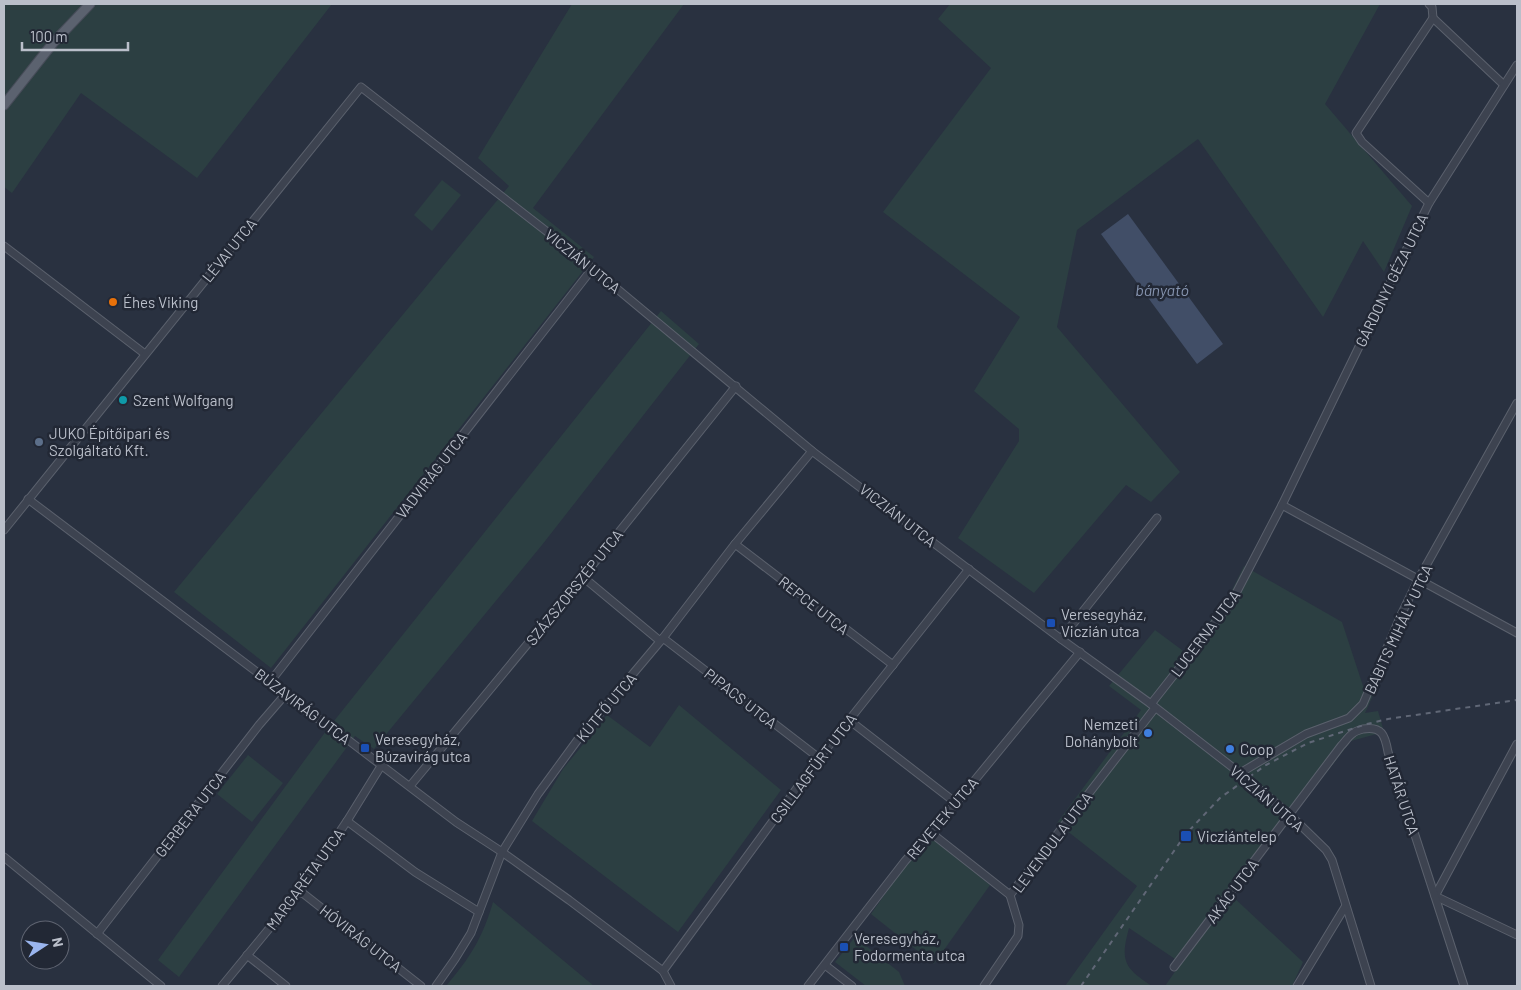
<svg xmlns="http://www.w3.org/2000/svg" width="1521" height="990" font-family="Barlow,sans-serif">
  <rect width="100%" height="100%" fill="#293140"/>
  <g fill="#2c3f42">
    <polygon points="4,4 332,4 197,178 81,93 12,193 4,187"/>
    <polygon points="572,4 684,4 533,208 594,257 271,668 174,592 509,186 478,158"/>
    <polygon points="950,4 1380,4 1325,104 1412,206 1384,272 1363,241 1323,317 1198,139 1077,230 1057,327 1180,472 1151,502 1126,485 1034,593 958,538 1019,441 1019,429 974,391 1020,317 883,212 991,68 938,19"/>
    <polygon points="442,180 461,195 432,231 414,215"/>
    <polygon points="661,311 699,344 542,545 374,749 355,736 179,977 158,960 326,731"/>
    <path d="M1244,566L1342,622L1363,686L1375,691L1365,713L1378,711L1384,732L1351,741L1231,895L1303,962L1292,986H1165L1181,963L1129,928C1120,961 1124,968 1152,986H1065L1137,886L1057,823L1141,710L1109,686L1155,630L1186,653L1229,596Z"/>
    <polygon points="679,705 781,790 678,932 532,821 563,769 607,715 650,747"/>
    <polygon points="248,755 283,783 252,822 217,794"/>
    <polygon points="931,837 990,885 934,964 871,914 906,864"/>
    <path d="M493,902L594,986H446C470,958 483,937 493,902Z"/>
    <polygon points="855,937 899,972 905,986 866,986 835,962"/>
  </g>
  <polygon fill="#414e67" points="1128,214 1223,344 1197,364 1101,234"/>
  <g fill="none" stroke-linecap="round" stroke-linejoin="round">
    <defs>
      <g id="minor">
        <polyline points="1429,4 1432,7 1433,18"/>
        <polyline points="1429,203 1362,142 1356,133 1433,18 1504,85"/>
        <polyline points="4,246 145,354"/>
        <polyline points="28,499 270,682 284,696 335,730 456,822 502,852 569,900 663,971 671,986"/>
        <polyline points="1282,505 1517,633"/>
        <polyline points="4,530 361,87 568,248 812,451 1061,639 1151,704 1236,770 1289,814 1326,850 1332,860 1371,986"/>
        <polyline points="735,544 893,665"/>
        <polyline points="583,577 660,641"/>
        <polyline points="663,638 819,758"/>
        <polyline points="1061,639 1157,518"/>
        <polyline points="270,682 592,269"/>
        <polyline points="1151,704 1232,601 1282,505 1429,203 1517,65"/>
        <polyline points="849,720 956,803"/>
        <polyline points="1517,744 1435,896 1517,935"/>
        <polyline points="1240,773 1306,734 1349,718 1363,704 1401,615 1418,580 1517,403"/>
        <polyline points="410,786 583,577 736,386"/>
        <polyline points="347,821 415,872 479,912"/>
        <polyline points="930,832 1010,895"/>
        <polyline points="4,857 161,986"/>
        <polyline points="300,891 421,986"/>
        <polyline points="97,934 259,725 284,696"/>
        <polyline points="247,955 286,986"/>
        <polyline points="825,965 852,986"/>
        <path d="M1174,967L1341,746C1345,742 1348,737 1352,734C1355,731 1359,730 1363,729C1382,726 1385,735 1388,752L1464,986"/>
        <polyline points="663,971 819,758 969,569"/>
        <polyline points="222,986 300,891 347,821 381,766"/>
        <polyline points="436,986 455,959 471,933 502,852 538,794 579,738 663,638 735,544 812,451"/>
        <polyline points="808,986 905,861 956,803 1080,652"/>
        <polyline points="984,986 1018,936 1019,925 1010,895 1155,708"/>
        <polyline points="1297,986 1345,907"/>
      </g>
      <polyline id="major" points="4,105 53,43 90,4"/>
    </defs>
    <use href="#minor" stroke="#5b616d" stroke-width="9"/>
    <use href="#major" stroke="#474c59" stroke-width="11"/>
    <use href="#minor" stroke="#3d4350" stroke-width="7"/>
    <use href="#major" stroke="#5b626f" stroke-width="9"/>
    <polyline stroke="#606776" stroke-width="2" stroke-dasharray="5 5" stroke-linecap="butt" points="1081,986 1185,835 1220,798 1266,765 1308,743 1367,724 1388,719 1517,700"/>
  </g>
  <circle fill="#e8710a" stroke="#222835" stroke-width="2" cx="113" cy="302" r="5"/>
  <circle fill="#0f9aa8" stroke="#222835" stroke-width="2" cx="123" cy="400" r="5"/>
  <circle fill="#5c6f8a" stroke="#222835" stroke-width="2" cx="39" cy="442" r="5"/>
  <g fill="#1a4fb4" stroke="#222835" stroke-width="2">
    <rect x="1046" y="618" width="10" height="10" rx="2.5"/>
    <rect x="360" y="743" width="10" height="10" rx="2.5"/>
    <rect x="1180" y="830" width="12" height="12" rx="2.5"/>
    <rect x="839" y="942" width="10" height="10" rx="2.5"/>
  </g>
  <g fill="#3f7fe0" stroke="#222835" stroke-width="2">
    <circle cx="1148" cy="733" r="5"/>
    <circle cx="1230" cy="749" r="5"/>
  </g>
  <g text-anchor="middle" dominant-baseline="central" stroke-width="5" stroke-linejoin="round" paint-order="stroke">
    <g font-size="15" fill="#babfca" stroke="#222835">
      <text transform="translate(229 250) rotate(-51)">LÉVAI UTCA</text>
      <text transform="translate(583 261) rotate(39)">VICZIÁN UTCA</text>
      <text transform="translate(1391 280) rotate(-64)">GÁRDONYI GÉZA UTCA</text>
      <text transform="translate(431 475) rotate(-52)">VADVIRÁG UTCA</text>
      <text transform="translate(898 515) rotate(38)">VICZIÁN UTCA</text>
      <text transform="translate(574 587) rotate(-51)">SZÁZSZORSZÉP UTCA</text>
      <text transform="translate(814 605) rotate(38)">REPCE UTCA</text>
      <text transform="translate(1398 629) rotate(-65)">BABITS MIHÁLY UTCA</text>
      <text transform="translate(1205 633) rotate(-53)">LUCERNA UTCA</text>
      <text transform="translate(741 698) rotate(38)">PIPACS UTCA</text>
      <text transform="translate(303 706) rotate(37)">BÚZAVIRÁG UTCA</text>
      <text transform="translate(606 707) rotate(-50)">KÚTFŐ UTCA</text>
      <text transform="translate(813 768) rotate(-53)">CSILLAGFÜRT UTCA</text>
      <text transform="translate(1402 795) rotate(72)">HATÁR UTCA</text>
      <text transform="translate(1267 798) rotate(41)">VICZIÁN UTCA</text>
      <text transform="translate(190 814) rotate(-52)">GERBERA UTCA</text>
      <text transform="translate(942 818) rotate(-50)">REVETEK UTCA</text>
      <text transform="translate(1052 842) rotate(-53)">LEVENDULA UTCA</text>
      <text transform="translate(305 879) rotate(-54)">MARGARÉTA UTCA</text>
      <text transform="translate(1232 891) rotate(-53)">AKÁC UTCA</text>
      <text transform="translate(361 938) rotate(38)">HÓVIRÁG UTCA</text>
    </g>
    <g font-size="15" fill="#babfca" stroke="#222835" text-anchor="start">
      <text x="123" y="302">Éhes Viking</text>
      <text x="133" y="400">Szent Wolfgang</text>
      <text x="49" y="433">JUKO Építőipari és<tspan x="49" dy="17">Szolgáltató Kft.</tspan></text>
      <text x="1061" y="614">Veresegyház,<tspan x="1061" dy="17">Viczián utca</tspan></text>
      <text x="1138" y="724" text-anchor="end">Nemzeti<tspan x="1138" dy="17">Dohánybolt</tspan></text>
      <text x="375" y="739">Veresegyház,<tspan x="375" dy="17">Búzavirág utca</tspan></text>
      <text x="1240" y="749">Coop</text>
      <text x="1197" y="836">Vicziántelep</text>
      <text x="854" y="938">Veresegyház,<tspan x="854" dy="17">Fodormenta utca</tspan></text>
    </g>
    <g font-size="16" font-style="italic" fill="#8593ae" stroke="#222835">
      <text x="1162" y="289">bányató</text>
    </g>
  </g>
  <rect width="1521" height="990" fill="none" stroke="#babfca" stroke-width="10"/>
  <g transform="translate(45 945) rotate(78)"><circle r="24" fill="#222835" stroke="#5f6471"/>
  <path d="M0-4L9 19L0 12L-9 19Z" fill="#9ab5ee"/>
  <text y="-8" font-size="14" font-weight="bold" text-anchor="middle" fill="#babfca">N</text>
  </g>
  <path d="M22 42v8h106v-8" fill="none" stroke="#babfca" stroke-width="2.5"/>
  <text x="30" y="42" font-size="15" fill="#babfca" stroke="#222835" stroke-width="4" paint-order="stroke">100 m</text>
</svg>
